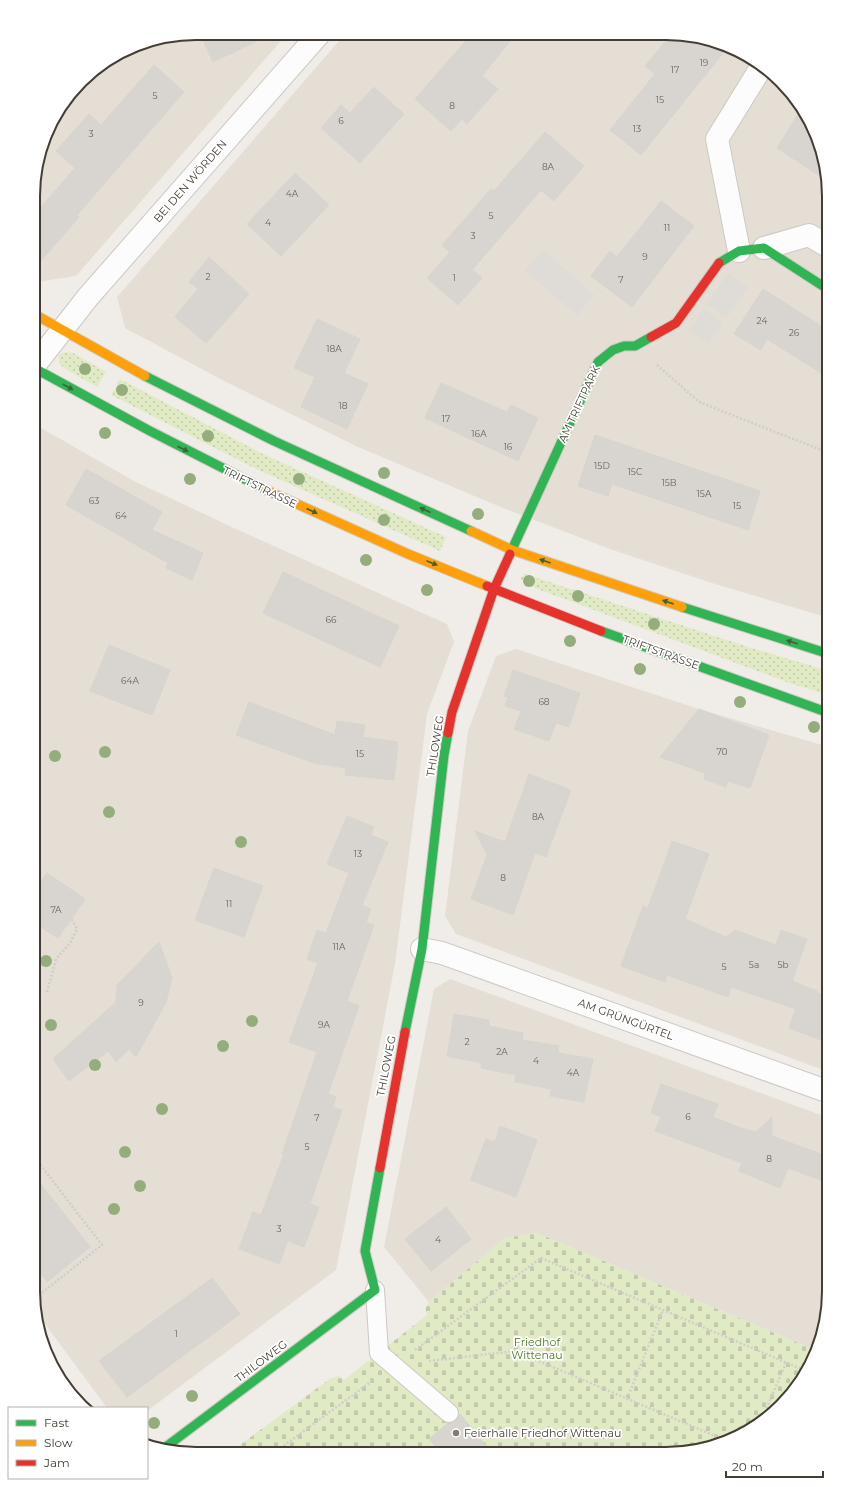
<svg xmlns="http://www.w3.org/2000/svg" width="862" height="1487" font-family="Montserrat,sans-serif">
  <defs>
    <pattern id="grass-dots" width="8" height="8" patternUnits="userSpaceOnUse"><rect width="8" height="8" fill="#e0ebc6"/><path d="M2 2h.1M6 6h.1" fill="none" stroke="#c2caab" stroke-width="1.8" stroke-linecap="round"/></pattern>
    <pattern id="cemetery-stones" width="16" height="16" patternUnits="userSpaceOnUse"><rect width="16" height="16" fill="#e0ebc6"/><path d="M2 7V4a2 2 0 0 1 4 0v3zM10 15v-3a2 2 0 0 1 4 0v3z" fill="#c2caab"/></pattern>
  </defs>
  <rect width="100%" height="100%" fill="#f0ede8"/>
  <g fill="#e4ded5">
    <polygon points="196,33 287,34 76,276 37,282 34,280 34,175 50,124 88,74 134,45"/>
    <polygon points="345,34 697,36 738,50 773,73 801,105 820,144 829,196 829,618 712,583 610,549 503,508 358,447 228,383 125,328 117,297"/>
    <polygon points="34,424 134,481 236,529 447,624 454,642 427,714 395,964 336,1270 147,1411 147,1408 107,1408 37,1313 39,1311 36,1307 33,1291"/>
    <polygon points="516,649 699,709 829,747 829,1072 456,934 445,916 468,731 496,656"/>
    <polygon points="450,979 829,1118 829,1302 817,1351 537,1233 505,1238 429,1302 384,1247 434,989"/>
  </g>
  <g fill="url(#grass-dots)">
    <polygon points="64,352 73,353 106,372 97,387 64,368 59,363 59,355"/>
    <polygon points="120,379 263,454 446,537 440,551 254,468 111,395"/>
    <polygon points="525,574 745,646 829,671 829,695 792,684 527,585 520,579"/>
  </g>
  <polygon fill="url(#cemetery-stones)" points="537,1233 817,1351 817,1353 795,1390 757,1426 718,1445 666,1454 229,1453 331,1378 339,1376 344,1380 427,1315 425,1309 429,1302 505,1238"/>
  <g fill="#dfdcd8">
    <polygon points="543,250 595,295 577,315 525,271"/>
    <polygon points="728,273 748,287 726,318 706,304"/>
    <polygon points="703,309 723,322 709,344 689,331"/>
  </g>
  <g fill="#d8d4cf" stroke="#d8d4ce">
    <polygon points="200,33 274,33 213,62"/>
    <polygon points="471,35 515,35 482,76 498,89 467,124 462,119 451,131 415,99"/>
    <polygon points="670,36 697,36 728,47 641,155 610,130 655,74 645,66"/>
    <polygon points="154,65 184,92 77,215 79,217 34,269 34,215 75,168 56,151 89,114 101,125"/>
    <polygon points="374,87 404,114 360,163 321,128 341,105 350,113"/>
    <polygon points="802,108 820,144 826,180 777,148"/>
    <polygon points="545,132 584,166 554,201 541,190 472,270 482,278 458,305 427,278 450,252 442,245 491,189 494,191"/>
    <polygon points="295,173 329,205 281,256 247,224"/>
    <polygon points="661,201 694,226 632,307 591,276 610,251 617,257"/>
    <polygon points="209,257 249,294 206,343 175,317 198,289 189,282"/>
    <polygon points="763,289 829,331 829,378 767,339 761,350 734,334"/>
    <polygon points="317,319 360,339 344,373 368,384 347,429 301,407 315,377 294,368"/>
    <polygon points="441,383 507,412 511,405 538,418 518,461 425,418"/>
    <polygon points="595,435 760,491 748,530 612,484 608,496 578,486"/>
    <polygon points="86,469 162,512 152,530 203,553 192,580 166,568 168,563 66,505"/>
    <polygon points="283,572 399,626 380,667 263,613"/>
    <polygon points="109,645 170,670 152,715 90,691"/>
    <polygon points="513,670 580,693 569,727 556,723 549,741 514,729 521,711 505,706 508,697 504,696"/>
    <polygon points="249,702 335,735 337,721 365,725 363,737 398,742 394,780 345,775 346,768 314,763 236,735"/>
    <polygon points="699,709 769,735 750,788 728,781 726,787 704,779 705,773 660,757"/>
    <polygon points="529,774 571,790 546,857 535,853 513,915 471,899 487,855 475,831 505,842"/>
    <polygon points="347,816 374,827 371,835 388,842 362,905 371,909 366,922 374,925 347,1001 359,1006 328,1094 336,1097 333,1107 342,1110 310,1204 319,1207 304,1247 288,1241 279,1264 239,1249 253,1212 261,1215 284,1154 282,1154 317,1052 289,1042 318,963 307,959 317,930 326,933 349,873 327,864"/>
    <polygon points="672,841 709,854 685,919 726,937 735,930 776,945 781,930 807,939 792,981 817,991 817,993 829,997 829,1043 789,1028 796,1009 731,987 728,997 667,975 665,982 621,966 643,906 648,908"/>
    <polygon points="214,868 263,886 244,937 195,920"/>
    <polygon points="47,873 85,899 58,938 33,922 33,892"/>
    <polygon points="159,942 172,978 166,1002 136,1057 129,1049 116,1062 108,1051 69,1081 53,1059 116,1002 117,985"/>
    <polygon points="454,1014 489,1020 489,1026 523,1033 522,1040 559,1046 558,1053 593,1059 584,1102 550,1096 552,1089 515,1082 516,1075 481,1068 482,1063 447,1056"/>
    <polygon points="661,1084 718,1104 713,1117 741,1128 756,1132 772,1117 772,1136 829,1157 829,1183 788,1168 780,1188 739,1171 742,1163 655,1131 661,1117 651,1113"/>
    <polygon points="500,1126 537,1140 516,1197 470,1180 486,1139 495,1142"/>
    <polygon points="33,1174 90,1247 47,1282 33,1264"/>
    <polygon points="446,1207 471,1239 431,1271 405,1239"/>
    <polygon points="212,1278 240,1314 127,1397 99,1361"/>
    <polygon points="460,1414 492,1453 441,1453 429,1439 448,1423 457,1420"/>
  </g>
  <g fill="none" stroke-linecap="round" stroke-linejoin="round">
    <defs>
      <polyline id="lane" points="375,1290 379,1353 449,1413"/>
      <g id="street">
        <polyline points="764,248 809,235 829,247"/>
        <polyline points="739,251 717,139 762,66"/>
        <polyline points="34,366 88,297 319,34"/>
        <polyline points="422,949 442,953 829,1092"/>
      </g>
      <g id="fast">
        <polyline points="719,263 739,251 764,248 829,290"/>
        <polyline points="34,368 150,431 266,490"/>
        <polyline points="145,376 274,441 471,531"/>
        <polyline points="510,554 598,362 613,350 624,346 635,346 651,337"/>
        <polyline points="682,607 829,654"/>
        <polyline points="601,631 829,713"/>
        <polyline points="405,1032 422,949 444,755 448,733"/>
        <polyline points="163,1449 375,1290 365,1251 380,1168"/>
      </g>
      <g id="slow">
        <polyline points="34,314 145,376"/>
        <polyline points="266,490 408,554 487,586"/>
        <polyline points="471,531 512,550 682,607"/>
      </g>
      <g id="jam">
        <polyline points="651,337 676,323 719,263"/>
        <polyline points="487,586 601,631"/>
        <polyline points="448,733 452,712 494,589 510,554"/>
        <polyline points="380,1168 405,1032"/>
      </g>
    </defs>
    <use href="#lane" stroke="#ccc9c4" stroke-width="20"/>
    <use href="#street" stroke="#ccc9c4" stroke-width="24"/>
    <use href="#fast" stroke="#cfcabf" stroke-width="11"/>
    <use href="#slow" stroke="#cfcabf" stroke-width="11"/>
    <use href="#jam" stroke="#cfcabf" stroke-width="11"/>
    <g stroke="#d1cdc9" stroke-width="2.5" stroke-dasharray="2 2" stroke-linecap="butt">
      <polyline points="657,365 699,402 829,453"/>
      <polyline points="47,992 56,959 70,943 77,929 71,918"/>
      <polyline points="33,1155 102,1245 34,1299"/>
      <polyline points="415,1350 541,1258 806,1371"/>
      <polyline points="429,1361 515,1351 727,1441"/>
      <polyline points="627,1399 663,1310"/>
      <polyline points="760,1423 786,1363"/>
      <polyline points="274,1453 372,1381"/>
    </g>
    <use href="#lane" stroke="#fdfcfc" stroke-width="18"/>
    <use href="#street" stroke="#fdfcfc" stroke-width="22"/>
    <use href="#fast" stroke="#30b455" stroke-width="9"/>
    <use href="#slow" stroke="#ff9f0a" stroke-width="9"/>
    <use href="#jam" stroke="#e5322d" stroke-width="9"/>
  </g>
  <g fill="#95ad7d">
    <circle cx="85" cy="369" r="6"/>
    <circle cx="122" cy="390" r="6"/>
    <circle cx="105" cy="433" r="6"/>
    <circle cx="208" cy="436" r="6"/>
    <circle cx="384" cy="473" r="6"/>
    <circle cx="190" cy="479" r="6"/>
    <circle cx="299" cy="479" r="6"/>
    <circle cx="478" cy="514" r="6"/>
    <circle cx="384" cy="520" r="6"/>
    <circle cx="366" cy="560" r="6"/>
    <circle cx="529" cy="581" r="6"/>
    <circle cx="427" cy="590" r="6"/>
    <circle cx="578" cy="596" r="6"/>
    <circle cx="654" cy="624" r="6"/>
    <circle cx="570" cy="641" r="6"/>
    <circle cx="640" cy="669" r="6"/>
    <circle cx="740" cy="702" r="6"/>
    <circle cx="814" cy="727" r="6"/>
    <circle cx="105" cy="752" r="6"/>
    <circle cx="55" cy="756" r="6"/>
    <circle cx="109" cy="812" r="6"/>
    <circle cx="241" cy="842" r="6"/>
    <circle cx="46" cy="961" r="6"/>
    <circle cx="252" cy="1021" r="6"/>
    <circle cx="51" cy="1025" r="6"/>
    <circle cx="223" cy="1046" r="6"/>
    <circle cx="95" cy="1065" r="6"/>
    <circle cx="162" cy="1109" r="6"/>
    <circle cx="125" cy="1152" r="6"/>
    <circle cx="140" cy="1186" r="6"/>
    <circle cx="114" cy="1209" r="6"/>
    <circle cx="192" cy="1396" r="6"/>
    <circle cx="154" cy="1423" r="6"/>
  </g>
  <defs><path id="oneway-solid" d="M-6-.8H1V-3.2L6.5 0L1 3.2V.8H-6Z"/></defs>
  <g fill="#3f613e">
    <use href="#oneway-solid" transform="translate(68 387) rotate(29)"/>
    <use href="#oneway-solid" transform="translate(183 449) rotate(27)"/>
    <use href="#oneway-solid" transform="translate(425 510) rotate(-155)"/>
    <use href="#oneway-solid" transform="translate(312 511) rotate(25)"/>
    <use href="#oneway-solid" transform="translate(545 561) rotate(-161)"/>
    <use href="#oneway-solid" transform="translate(432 563) rotate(23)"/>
    <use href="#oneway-solid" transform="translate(668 602) rotate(-161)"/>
    <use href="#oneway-solid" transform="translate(792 642) rotate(-162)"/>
  </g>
  <circle fill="#817b73" stroke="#fff" stroke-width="1.5" cx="456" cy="1433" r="4"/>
  <g text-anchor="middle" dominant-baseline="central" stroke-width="3.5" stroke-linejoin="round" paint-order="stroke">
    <g font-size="9" fill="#6b645c">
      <text x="704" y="62">19</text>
      <text x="675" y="69">17</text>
      <text x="155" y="95">5</text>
      <text x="660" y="99">15</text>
      <text x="452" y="105">8</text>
      <text x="341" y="120">6</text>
      <text x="637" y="128">13</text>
      <text x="91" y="133">3</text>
      <text x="548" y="166">8A</text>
      <text x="292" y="193">4A</text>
      <text x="491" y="215">5</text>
      <text x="268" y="222">4</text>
      <text x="667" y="227">11</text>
      <text x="473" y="235">3</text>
      <text x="645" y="256">9</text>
      <text x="208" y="276">2</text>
      <text x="454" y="277">1</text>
      <text x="621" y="279">7</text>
      <text x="762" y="320">24</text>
      <text x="794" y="332">26</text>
      <text x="334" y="348">18A</text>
      <text x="343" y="405">18</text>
      <text x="446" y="418">17</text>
      <text x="479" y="433">16A</text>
      <text x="508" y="446">16</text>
      <text x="602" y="465">15D</text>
      <text x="635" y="471">15C</text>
      <text x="669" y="482">15B</text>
      <text x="704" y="493">15A</text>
      <text x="94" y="500">63</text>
      <text x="737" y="505">15</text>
      <text x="121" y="515">64</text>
      <text x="331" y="619">66</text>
      <text x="130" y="680">64A</text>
      <text x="544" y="701">68</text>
      <text x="722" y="751">70</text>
      <text x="360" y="753">15</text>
      <text x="538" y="816">8A</text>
      <text x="358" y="853">13</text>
      <text x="503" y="877">8</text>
      <text x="229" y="903">11</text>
      <text x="56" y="909">7A</text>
      <text x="339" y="946">11A</text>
      <text x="754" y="964">5a</text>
      <text x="783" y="964">5b</text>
      <text x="724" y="966">5</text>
      <text x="141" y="1002">9</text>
      <text x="324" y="1024">9A</text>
      <text x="467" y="1041">2</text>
      <text x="502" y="1051">2A</text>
      <text x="536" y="1060">4</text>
      <text x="573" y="1072">4A</text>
      <text x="688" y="1116">6</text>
      <text x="317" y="1117">7</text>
      <text x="307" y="1146">5</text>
      <text x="769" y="1158">8</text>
      <text x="279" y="1228">3</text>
      <text x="438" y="1239">4</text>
      <text x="176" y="1333">1</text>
    </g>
    <g font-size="11" fill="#453d34" stroke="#fff">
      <text transform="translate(190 181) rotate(-49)">BEI DEN WÖRDEN</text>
      <text transform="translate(579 404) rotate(-65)">AM TRIFTPARK</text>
      <text transform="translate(260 487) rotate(26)">TRIFTSTRASSE</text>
      <text transform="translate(661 652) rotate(20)">TRIFTSTRASSE</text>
      <text transform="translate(435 746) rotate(-81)">THILOWEG</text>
      <text transform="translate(626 1019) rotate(20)">AM GRÜNGÜRTEL</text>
      <text transform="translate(386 1066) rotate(-79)">THILOWEG</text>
      <text transform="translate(261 1361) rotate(-37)">THILOWEG</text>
    </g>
    <g font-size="11" fill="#4b7926" stroke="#fff">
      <text x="537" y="1342">Friedhof<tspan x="537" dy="13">Wittenau</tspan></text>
    </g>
    <g font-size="11" fill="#453d34" stroke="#fff" text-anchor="start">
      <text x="464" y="1433">Feierhalle Friedhof Wittenau</text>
    </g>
  </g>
  <path d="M0 0H862V1487H0ZM196 40H666A156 156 0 0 1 822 196V1291A156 156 0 0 1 666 1447H196A156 156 0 0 1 40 1291V196A156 156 0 0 1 196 40Z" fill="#fff" fill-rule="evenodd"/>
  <path fill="none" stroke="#453d34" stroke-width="2" d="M196 40H666A156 156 0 0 1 822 196V1291A156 156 0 0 1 666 1447H196A156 156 0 0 1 40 1291V196A156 156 0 0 1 196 40Z"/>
  <rect x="8" y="1407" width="140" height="72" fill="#ffffff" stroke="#b5b1ae"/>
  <rect x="16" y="1420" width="20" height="6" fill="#30b455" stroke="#b5b1ae"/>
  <text x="44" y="1427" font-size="12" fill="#453d34">Fast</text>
  <rect x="16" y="1440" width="20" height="6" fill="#ff9f0a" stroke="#b5b1ae"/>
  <text x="44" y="1447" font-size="12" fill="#453d34">Slow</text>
  <rect x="16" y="1460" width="20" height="6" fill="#e5322d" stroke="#b5b1ae"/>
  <text x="44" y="1467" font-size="12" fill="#453d34">Jam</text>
  <path d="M726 1471v6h97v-6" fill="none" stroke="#453d34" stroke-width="2"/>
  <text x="732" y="1471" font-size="12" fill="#453d34" stroke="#ffffff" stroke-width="3" paint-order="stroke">20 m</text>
</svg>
